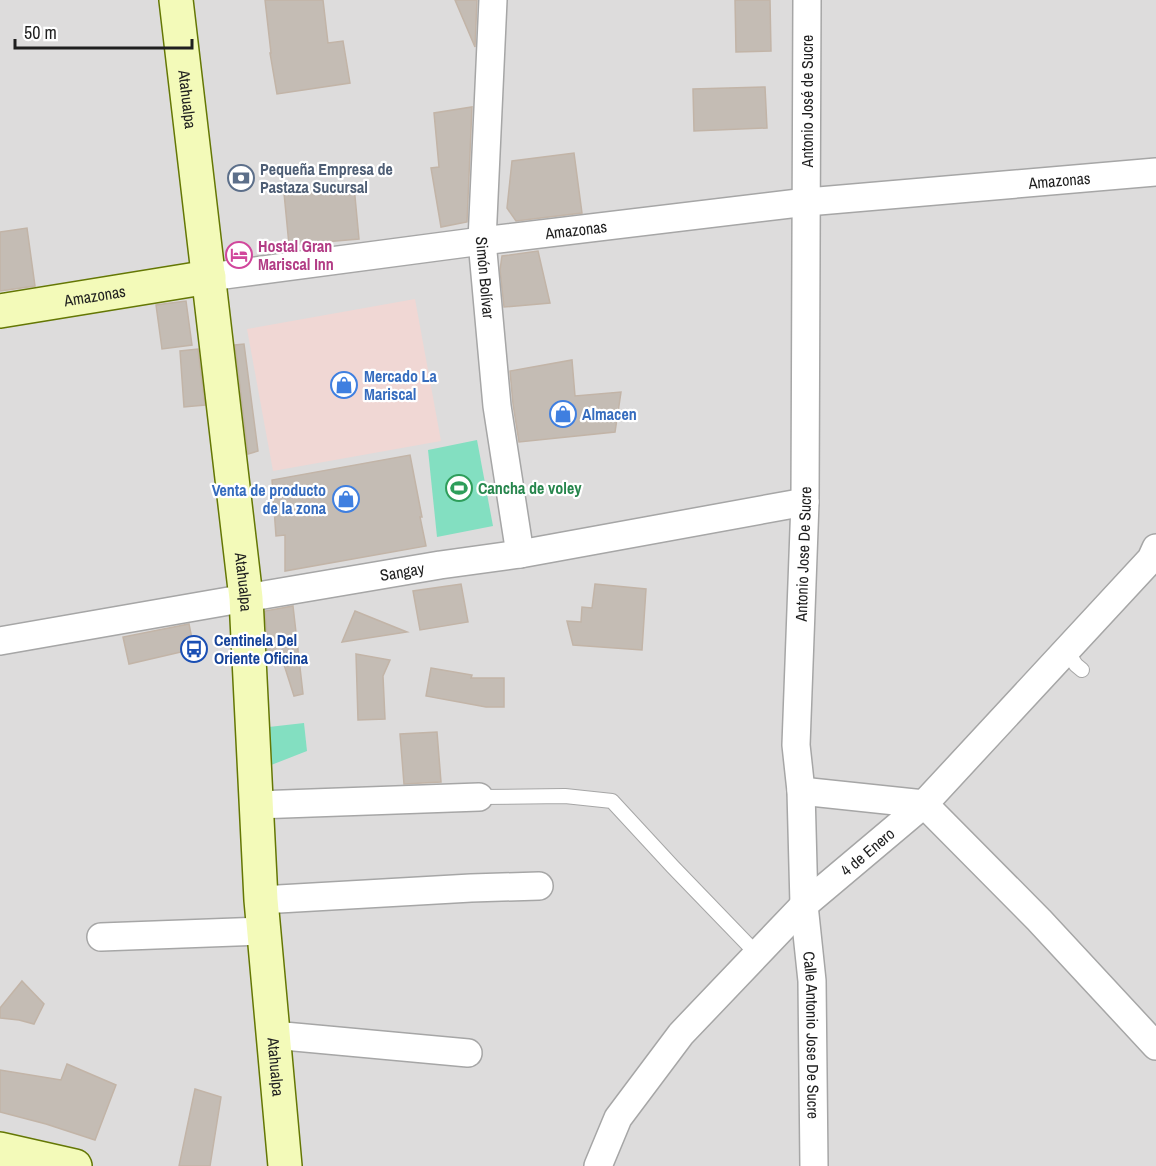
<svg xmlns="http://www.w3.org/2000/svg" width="1156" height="1166" font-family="'Archivo Narrow',sans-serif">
  <rect width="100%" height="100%" fill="#f0ede5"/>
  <rect fill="#dddcdc" x="0" y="0" width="1156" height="1166"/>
  <polygon fill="#f0d7d4" points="415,299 441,441 273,471 247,329"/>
  <g fill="#83dfc1">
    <polygon points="477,440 493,526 437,537 428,450"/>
    <polygon points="304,723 307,751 261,769 260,728"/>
  </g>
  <g fill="#c4bcb4" stroke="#c2b4a7" stroke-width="1.5">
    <polygon points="265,0 323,0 328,43 343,41 350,83 277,94 270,53 271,53"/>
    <polygon points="455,0 477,0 475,47"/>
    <polygon points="735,0 770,0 771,51 736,52"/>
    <polygon points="765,87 767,128 694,131 693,89"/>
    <polygon points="472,107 467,222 441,227 431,168 439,167 434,113"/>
    <polygon points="574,153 582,213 516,221 507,208 512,161"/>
    <polygon points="354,186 359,239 289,245 284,193"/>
    <polygon points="27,228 35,286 0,291 0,232"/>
    <polygon points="538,251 550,303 504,307 500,270 502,256"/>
    <polygon points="186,301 192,345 162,349 156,305"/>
    <polygon points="244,344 258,451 248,454 235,345"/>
    <polygon points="198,349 205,405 184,407 180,351"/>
    <polygon points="572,360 575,396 621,392 615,432 519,442 513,404 510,371"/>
    <polygon points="410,455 422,517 420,517 426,546 285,571 285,535 276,536 272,480"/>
    <polygon points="461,584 468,622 420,630 413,591"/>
    <polygon points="595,584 646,589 642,650 573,645 567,621 581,622 582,607 592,608"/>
    <polygon points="293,606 303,694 294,696 280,652 268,653 265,611"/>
    <polygon points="355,611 407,632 342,642"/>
    <polygon points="189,624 194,649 129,664 123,637"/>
    <polygon points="356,654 390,660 383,676 385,719 358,720"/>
    <polygon points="431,668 472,675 471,678 504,678 504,707 486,707 426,696"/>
    <polygon points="437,732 441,782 404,784 400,734"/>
    <polygon points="22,981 44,1004 34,1024 19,1020 0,1018 0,1008"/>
    <polygon points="67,1064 116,1085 95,1140 46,1124 0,1112 0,1070 61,1080"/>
    <polygon points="195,1089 221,1097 210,1166 179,1166"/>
  </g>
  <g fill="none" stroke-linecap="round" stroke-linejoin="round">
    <defs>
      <g id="lane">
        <polyline points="1066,650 1076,665 1082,670"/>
        <polyline points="479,797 565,796 612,801 673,867 757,954"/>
      </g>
      <g id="street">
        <path id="s1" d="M493,0L482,241L497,406L520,554"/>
        <path id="s2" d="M807,0L805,502L796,745L801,791L804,905L812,981L814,1166"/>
        <path id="s3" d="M209,277L482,241L807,202L1156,172"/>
        <path id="s4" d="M0,641L246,598L440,565L520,554L805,502"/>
        <polyline points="801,791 924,804 1039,920 1156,1046"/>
        <polyline points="256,805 479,797"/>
        <polyline points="261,900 471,888 539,886"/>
        <polyline points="101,937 263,931"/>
        <polyline points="273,1035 468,1053"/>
        <path id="s5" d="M598,1166L618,1118L681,1034L804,905L924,804L1151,559L1156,548"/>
      </g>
      <g id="secondary">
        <path id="s6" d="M176,0L246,598L261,900L285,1166"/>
        <path id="s7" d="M0,311L209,277"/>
        <polyline points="0,1149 75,1166"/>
      </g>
    </defs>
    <use href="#lane" stroke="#a6a6a6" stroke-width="16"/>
    <use href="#street" stroke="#a6a6a6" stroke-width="30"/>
    <use href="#secondary" stroke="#647704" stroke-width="36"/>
    <use href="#lane" stroke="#fff" stroke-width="14"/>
    <use href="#street" stroke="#fff" stroke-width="27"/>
    <use href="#secondary" stroke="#f3fab9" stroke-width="33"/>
  </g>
  <defs>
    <symbol id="bank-ring" viewBox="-11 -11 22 22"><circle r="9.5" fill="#fff" stroke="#5c6f8a" stroke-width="1.5"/><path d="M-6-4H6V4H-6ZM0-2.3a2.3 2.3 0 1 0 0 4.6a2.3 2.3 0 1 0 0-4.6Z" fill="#5c6f8a"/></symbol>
    <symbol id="hotel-ring" viewBox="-11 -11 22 22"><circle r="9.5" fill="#fff" stroke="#d1479c" stroke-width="1.5"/><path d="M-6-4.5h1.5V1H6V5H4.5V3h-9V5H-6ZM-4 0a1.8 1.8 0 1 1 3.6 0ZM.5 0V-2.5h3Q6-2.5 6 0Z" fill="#d1479c"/></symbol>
    <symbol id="shop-ring" viewBox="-11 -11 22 22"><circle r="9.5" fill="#fff" stroke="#3f7fe0" stroke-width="1.5"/><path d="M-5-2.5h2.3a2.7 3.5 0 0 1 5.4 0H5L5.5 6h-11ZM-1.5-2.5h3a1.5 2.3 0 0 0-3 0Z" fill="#3f7fe0"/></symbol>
    <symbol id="stadium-ring" viewBox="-11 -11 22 22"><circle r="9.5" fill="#fff" stroke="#2e9e5b" stroke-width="1.5"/><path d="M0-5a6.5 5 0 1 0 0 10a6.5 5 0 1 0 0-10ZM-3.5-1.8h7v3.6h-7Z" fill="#2e9e5b"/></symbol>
    <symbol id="bus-ring" viewBox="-11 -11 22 22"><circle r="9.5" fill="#fff" stroke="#1a4fb4" stroke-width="1.5"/><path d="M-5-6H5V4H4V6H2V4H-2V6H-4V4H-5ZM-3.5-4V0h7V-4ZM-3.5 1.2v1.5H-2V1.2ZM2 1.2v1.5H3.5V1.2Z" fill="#1a4fb4"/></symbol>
  </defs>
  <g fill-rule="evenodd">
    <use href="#bank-ring" x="226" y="163" width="30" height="30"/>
    <use href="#hotel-ring" x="224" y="240" width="30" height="30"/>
    <use href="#shop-ring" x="329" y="370" width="30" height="30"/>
    <use href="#shop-ring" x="548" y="399" width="30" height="30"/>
    <use href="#stadium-ring" x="444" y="473" width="30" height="30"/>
    <use href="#shop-ring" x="331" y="484" width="30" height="30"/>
    <use href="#bus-ring" x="179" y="634" width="30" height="30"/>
  </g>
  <g text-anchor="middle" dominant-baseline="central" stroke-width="4.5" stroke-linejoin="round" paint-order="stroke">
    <g font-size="16" fill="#1f1f1f" stroke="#fff">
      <text stroke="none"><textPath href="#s6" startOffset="100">Atahualpa</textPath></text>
      <text transform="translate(807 101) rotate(-90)">Antonio José de Sucre</text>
      <text stroke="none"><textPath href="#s3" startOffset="856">Amazonas</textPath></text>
      <text stroke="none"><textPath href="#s3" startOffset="370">Amazonas</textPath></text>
      <text stroke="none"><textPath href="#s1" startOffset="278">Simón Bolívar</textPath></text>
      <text stroke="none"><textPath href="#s7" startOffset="96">Amazonas</textPath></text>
      <text transform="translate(803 554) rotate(-88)">Antonio Jose De Sucre</text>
      <text stroke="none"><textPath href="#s4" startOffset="408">Sangay</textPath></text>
      <text stroke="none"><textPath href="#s6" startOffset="586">Atahualpa</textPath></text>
      <text stroke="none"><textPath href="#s5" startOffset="418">4 de Enero</textPath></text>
      <text stroke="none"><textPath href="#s2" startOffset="1036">Calle Antonio Jose De Sucre</textPath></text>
      <text stroke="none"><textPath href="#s6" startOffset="1072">Atahualpa</textPath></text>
    </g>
    <g font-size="16" font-weight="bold" fill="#4e5e75" stroke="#fff" text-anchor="start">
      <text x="260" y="169">Pequeña Empresa de<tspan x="260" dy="18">Pastaza Sucursal</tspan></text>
    </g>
    <g font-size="16" font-weight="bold" fill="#b23c85" stroke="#fff" text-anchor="start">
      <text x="258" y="246">Hostal Gran<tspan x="258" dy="18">Mariscal Inn</tspan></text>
    </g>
    <g font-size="16" font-weight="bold" fill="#366cbe" stroke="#fff" text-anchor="start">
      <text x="364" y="376">Mercado La<tspan x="364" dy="18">Mariscal</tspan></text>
      <text x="582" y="414">Almacen</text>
      <text x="326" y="490" text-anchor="end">Venta de producto<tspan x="326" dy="18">de la zona</tspan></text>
    </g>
    <g font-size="16" font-weight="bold" fill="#27864d" stroke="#fff" text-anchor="start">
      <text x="478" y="488">Cancha de voley</text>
    </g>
    <g font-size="16" font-weight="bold" fill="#164399" stroke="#fff" text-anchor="start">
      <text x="214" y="640">Centinela Del<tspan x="214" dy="18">Oriente Oficina</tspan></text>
    </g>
  </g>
  <path d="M15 39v9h177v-9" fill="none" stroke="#1f1f1f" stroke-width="3"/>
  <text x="24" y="39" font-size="18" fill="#1f1f1f" stroke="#ffffff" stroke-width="4.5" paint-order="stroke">50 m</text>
</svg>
